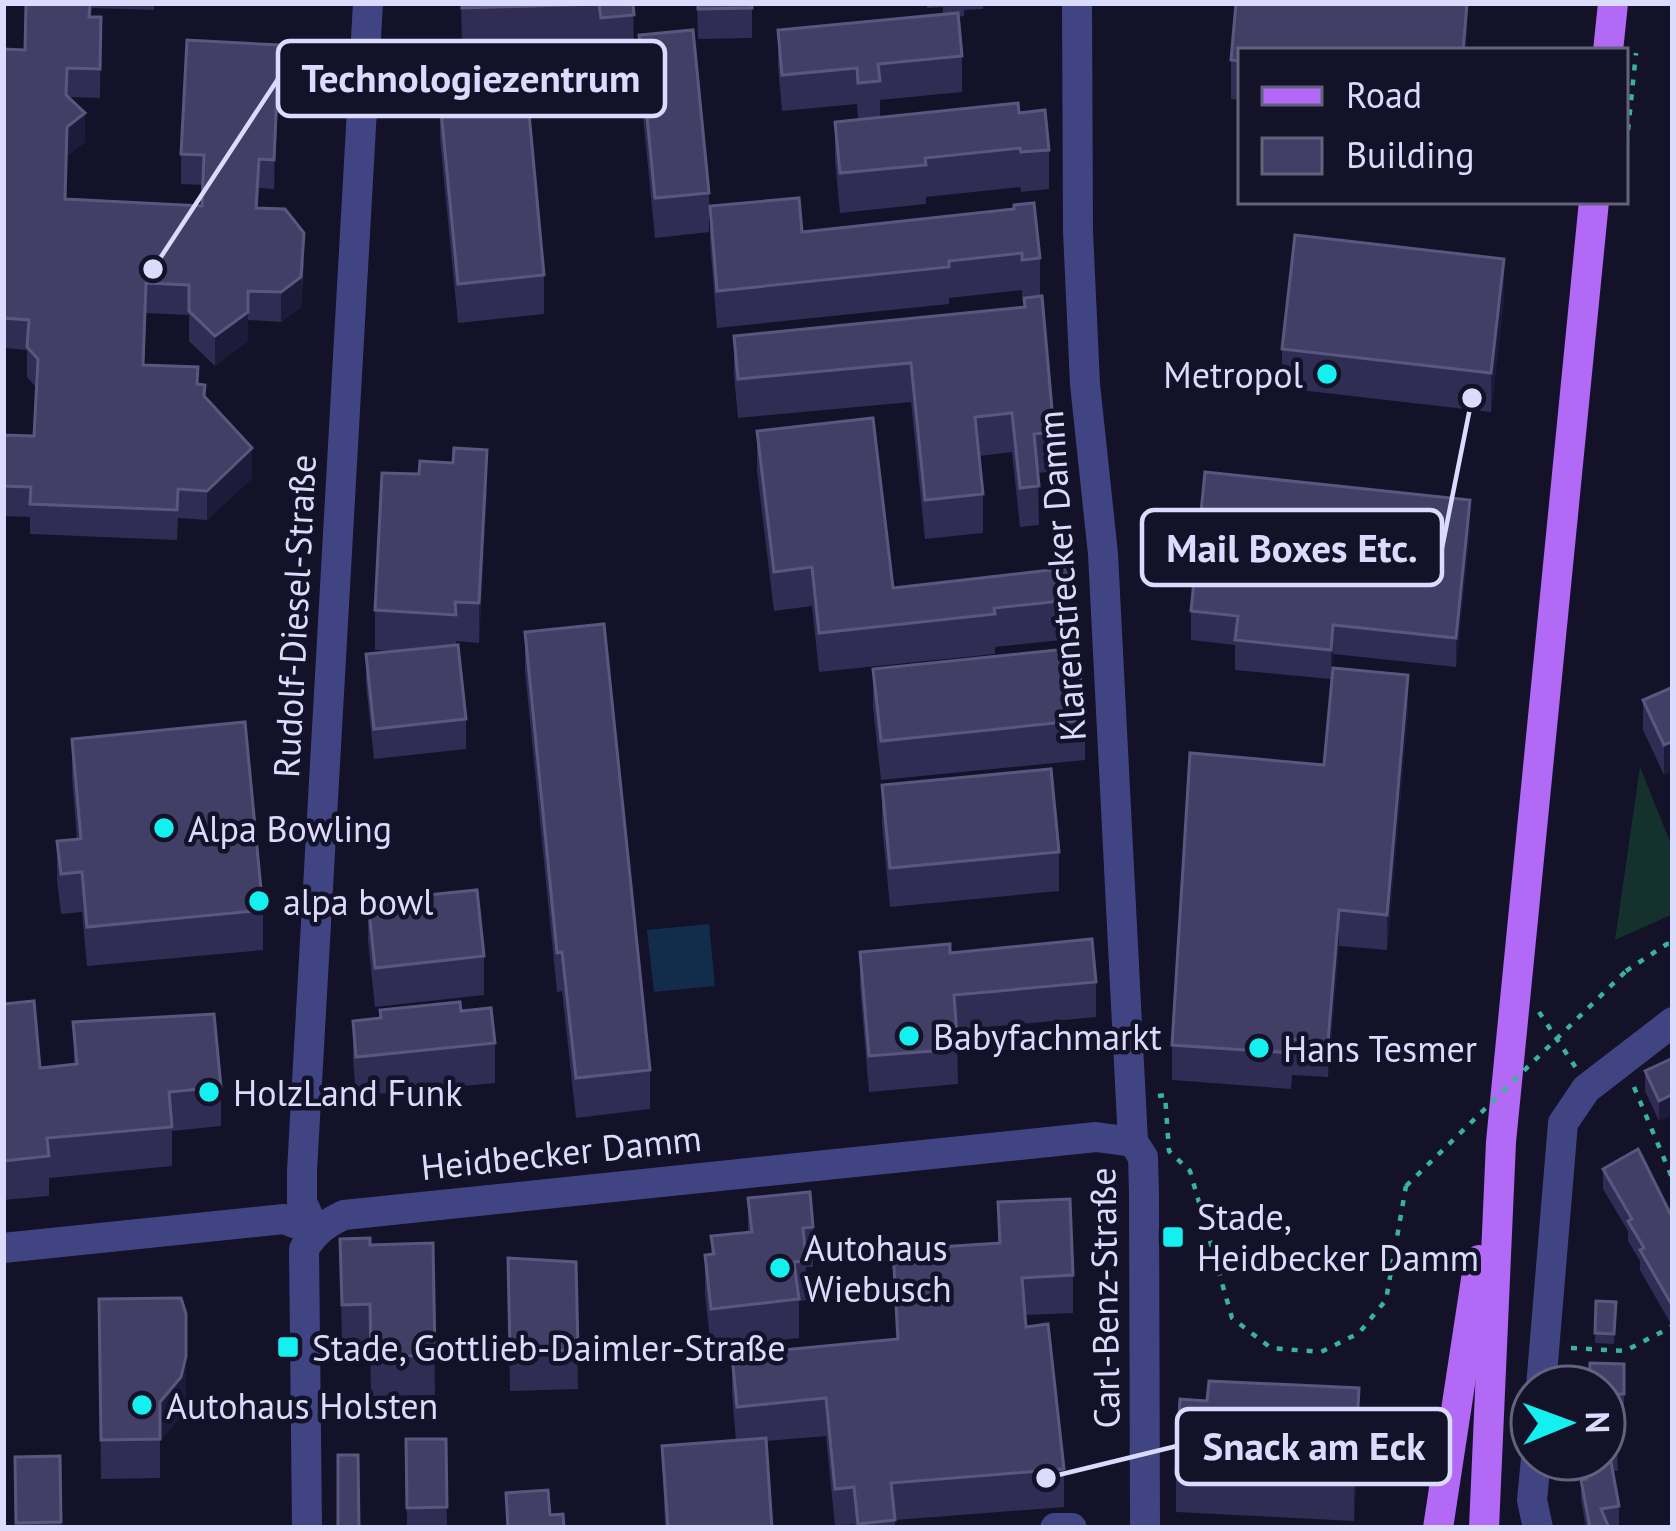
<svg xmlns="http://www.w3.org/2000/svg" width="1676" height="1531" font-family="'PT Sans',sans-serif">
  <rect width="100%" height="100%" fill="#131228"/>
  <polygon fill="#15312d" points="1640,767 1673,849 1673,914 1615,940"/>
  <polygon fill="#122d4b" points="709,924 715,986 654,992 647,930"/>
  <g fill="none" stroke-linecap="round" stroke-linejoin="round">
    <g stroke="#38b39f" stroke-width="4.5" stroke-dasharray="6 9" stroke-linecap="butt">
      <polyline points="1625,160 1636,53"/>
      <polyline points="1626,971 1667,944 1673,944"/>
      <polyline points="1539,1012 1576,1068"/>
      <polyline points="1634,1087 1673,1180"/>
      <polyline points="1158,1096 1165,1095 1169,1151 1190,1171 1232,1318 1271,1348 1321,1352 1359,1333 1386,1300 1406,1186"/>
      <polyline points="1571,1348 1625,1351 1673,1326"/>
    </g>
    <g stroke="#404483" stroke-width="30">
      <polyline points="1077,3 1078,231 1085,384 1103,554 1133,1142"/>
      <polyline points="1133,1142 1143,1157 1144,1193 1145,1528"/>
      <polyline points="315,1231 302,1202 302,1171 368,3"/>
      <polyline points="3,1248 284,1219 315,1231"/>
      <polyline points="1541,1387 1563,1123 1586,1089 1673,1022"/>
      <polyline points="1536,1459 1532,1500 1538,1528"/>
      <path d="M307,1528L304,1249C315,1231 325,1224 344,1215L1096,1137L1133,1142"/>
      <polyline points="1055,1528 1072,1528"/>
    </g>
    <g stroke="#b269f5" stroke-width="30">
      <polyline points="1608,51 1613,3"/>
      <polyline points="1438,1528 1479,1260"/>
      <polyline points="1484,1528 1501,1142 1594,201"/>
    </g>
    <polyline stroke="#38b39f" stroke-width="4.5" stroke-dasharray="6 9" stroke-linecap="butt" points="1406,1186 1626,971"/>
  </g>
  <g fill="#302c54">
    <polygon points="3,3 154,3 154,10 92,8 91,17 101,17 100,98 69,97 85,142 67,156 66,199 202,206 203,185 181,184 181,154 279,75 274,189 259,188 258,208 304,263 301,307 281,322 248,320 248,341 215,366 189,341 189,315 146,313 144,365 198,385 252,478 207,520 178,518 177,540 30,534 30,517 3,516 3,435 34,436 36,387 27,377 27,350 3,348 3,49 25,50 26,5"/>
    <polygon points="461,3 633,3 634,50 601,53 599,39 462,43"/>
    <polygon points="697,3 752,3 752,38 698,39"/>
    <polygon points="927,3 983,3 983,9 964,10 964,16 958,17 962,56 962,92 880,100 880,117 1019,113 1049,150 1049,189 1021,192 1020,187 926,197 926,204 840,213 835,161 835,122 858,119 857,104 782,111 778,66 778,30 943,15 943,7 927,8"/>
    <polygon points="1236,3 1468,3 1466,51 1241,51 1241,100 1231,99 1231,60"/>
    <polygon points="639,35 709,193 709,232 655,238 639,75"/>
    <polygon points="440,101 544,275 544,314 458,323 440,140"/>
    <polygon points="710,206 802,232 1014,209 1040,258 1040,295 1022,297 1022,290 949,298 949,304 717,328 710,243"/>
    <polygon points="1504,298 1491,412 1282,388 1282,349"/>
    <polygon points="1024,307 1054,432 1054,471 1038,473 1039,525 1020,527 1012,452 979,456 983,494 983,533 925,539 911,402 738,418 734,375 734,336"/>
    <polygon points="757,431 893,588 1071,600 1071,639 995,647 995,654 819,672 812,606 774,611 757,471"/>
    <polygon points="487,490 479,643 456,641 466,719 466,749 374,759 366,684 366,654 397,651 375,650 375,610"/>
    <polygon points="1470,529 1456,667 1333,654 1331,679 1235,670 1235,645 1191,640 1191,611"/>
    <polygon points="525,632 650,1070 650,1109 576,1118 562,991 557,992 525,671"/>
    <polygon points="873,669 1085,720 1085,760 881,780 873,708"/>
    <polygon points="1673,687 1664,775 1643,730 1643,700"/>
    <polygon points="1408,710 1387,950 1339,946 1328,1077 1292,1075 1291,1089 1172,1080 1172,1045 1324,765"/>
    <polygon points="72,739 263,910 263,950 87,966 82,912 61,914 57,880 57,841 77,839 72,778"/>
    <polygon points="882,785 1059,852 1059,891 890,907 882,825"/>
    <polygon points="368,901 484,956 484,995 375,1007 368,941"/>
    <polygon points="860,952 950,953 1096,982 1096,1017 957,1030 958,1084 869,1092 860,987"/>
    <polygon points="3,1004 40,1068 74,1065 73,1022 221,1087 221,1126 172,1131 172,1166 49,1178 49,1196 3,1200"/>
    <polygon points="461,1011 495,1043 495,1083 356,1096 353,1060 353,1021"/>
    <polygon points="1673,1058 1673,1114 1659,1121 1645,1091 1645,1071"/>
    <polygon points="1603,1169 1673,1219 1673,1344 1672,1326 1640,1270 1640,1261 1628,1241 1628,1231 1603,1189"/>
    <polygon points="748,1198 813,1227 813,1267 806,1267 806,1300 799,1301 799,1338 711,1348 705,1294 705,1255 711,1254 711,1236 748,1232"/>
    <polygon points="998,1202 1073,1275 1073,1313 1025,1315 1026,1327 1064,1469 1064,1507 895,1520 895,1528 855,1528 854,1524 835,1526 826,1436 766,1441 772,1528 665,1528 662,1446 736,1441 732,1393 732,1355 896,1339 893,1250 998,1243"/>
    <polygon points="340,1239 370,1245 433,1243 435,1395 371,1396 370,1344 342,1345"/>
    <polygon points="508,1258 576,1262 578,1389 510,1391"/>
    <polygon points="99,1299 186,1314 186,1395 181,1416 160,1441 160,1478 101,1479"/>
    <polygon points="1596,1301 1616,1302 1614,1344 1595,1343"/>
    <polygon points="1624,1364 1624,1414 1615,1414 1618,1471 1612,1471 1619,1506 1619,1526 1586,1528 1581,1500 1581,1480 1585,1480 1583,1459 1604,1459 1604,1387"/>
    <polygon points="1359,1427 1354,1521 1176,1512 1176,1473"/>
    <polygon points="406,1439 446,1439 447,1528 407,1528"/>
    <polygon points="60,1456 61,1528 15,1528 15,1457"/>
  </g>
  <g fill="#1d1a3b">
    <polygon points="1467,3 1468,26 1466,51 1463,51"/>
    <polygon points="279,45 279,75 274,189 274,160"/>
    <polygon points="85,113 85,142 67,156 67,127"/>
    <polygon points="304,233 301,307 281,322 281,292"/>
    <polygon points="1504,259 1504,298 1491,412 1491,373"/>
    <polygon points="248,291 248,341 215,366 215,336"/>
    <polygon points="252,448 252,478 207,520 207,491"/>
    <polygon points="487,450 487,490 479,643 479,603"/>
    <polygon points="1470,500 1470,529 1456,667 1456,638"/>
    <polygon points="1333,625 1333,654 1331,679 1331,650"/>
    <polygon points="1408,675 1408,710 1387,950 1387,915"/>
    <polygon points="1673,741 1673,771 1664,775 1664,745"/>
    <polygon points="1339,910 1339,946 1328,1077 1328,1042"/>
    <polygon points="1673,1094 1673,1114 1659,1121 1659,1101"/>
    <polygon points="186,1356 186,1395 181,1416 160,1441 160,1402"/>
    <polygon points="1359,1388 1359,1427 1354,1521 1354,1481"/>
  </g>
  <g fill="#423f66" stroke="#5a577e" stroke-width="3">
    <polygon points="26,3 90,3 89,17 101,17 100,69 67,68 66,95 85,113 67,127 65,199 202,206 204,155 181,154 187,40 279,45 274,160 259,159 256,208 285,209 304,233 301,277 281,292 248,291 248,312 215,336 189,311 189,285 146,283 143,365 198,367 197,384 205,385 204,396 252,448 207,491 178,489 177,510 30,504 31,487 3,486 3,435 34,436 38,359 27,347 29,320 3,318 3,49 25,50"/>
    <polygon points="462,3 633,3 634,15 601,18 599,4 462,8"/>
    <polygon points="698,3 752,3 752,8 698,9"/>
    <polygon points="1236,3 1467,3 1463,51 1241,51 1241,61 1231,60"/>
    <polygon points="958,13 962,56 878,64 880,81 858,83 857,68 782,75 778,30"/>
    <polygon points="693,30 709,193 655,198 639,35"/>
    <polygon points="527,92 544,275 458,284 440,101"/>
    <polygon points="1018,103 1019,113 1045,110 1049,150 1021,152 1020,148 925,158 926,165 840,173 835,122"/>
    <polygon points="799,198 802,232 1014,209 1014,205 1034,203 1040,258 1022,260 1022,253 949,261 949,267 717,291 710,206"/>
    <polygon points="1295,235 1504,259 1491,373 1282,349"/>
    <polygon points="1042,296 1054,432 1034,434 1039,486 1020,488 1012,413 975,417 983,494 925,500 911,363 738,379 734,336 1025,307 1024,298"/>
    <polygon points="873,418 893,588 1068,568 1071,600 994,608 995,614 819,633 812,567 774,572 757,431"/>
    <polygon points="454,448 487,450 479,603 455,602 456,615 375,610 382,473 419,474 420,461 453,463"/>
    <polygon points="1205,472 1470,500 1456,638 1333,625 1331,650 1235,640 1238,616 1191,611"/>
    <polygon points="604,624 650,1070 576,1078 562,952 557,953 525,632"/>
    <polygon points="458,645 466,719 374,729 366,654"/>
    <polygon points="1077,648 1085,720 881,741 873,669"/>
    <polygon points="1333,668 1408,675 1387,915 1339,910 1328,1042 1292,1039 1291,1053 1172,1045 1190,753 1324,765"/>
    <polygon points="1673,687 1673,741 1664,745 1643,700"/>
    <polygon points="245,722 263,910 87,927 82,872 61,874 57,841 81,839 72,739"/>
    <polygon points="1051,769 1059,852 890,868 882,785"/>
    <polygon points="477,890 484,956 375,968 368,901"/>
    <polygon points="1092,939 1096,982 954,995 958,1049 869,1056 860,952 950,944 950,953"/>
    <polygon points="34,1001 40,1068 77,1064 73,1022 214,1014 221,1087 169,1092 172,1127 47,1138 49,1156 3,1161 3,1004"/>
    <polygon points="460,1002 461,1011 491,1008 495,1043 356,1057 353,1021 381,1018 380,1010"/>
    <polygon points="1673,1058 1673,1094 1659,1101 1645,1071"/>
    <polygon points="1638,1149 1673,1219 1673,1307 1640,1250 1644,1248 1628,1221 1632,1219 1603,1169"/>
    <polygon points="810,1192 813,1227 803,1228 806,1261 794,1262 799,1299 711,1309 705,1255 714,1254 711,1236 752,1232 748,1198"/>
    <polygon points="1070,1199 1073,1275 1022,1278 1026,1327 1048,1324 1064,1469 891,1483 895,1520 858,1524 854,1487 835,1489 826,1398 737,1407 732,1355 898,1339 893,1250 1000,1243 998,1202"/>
    <polygon points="370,1238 370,1245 433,1243 435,1355 371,1357 370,1304 342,1305 340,1239"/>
    <polygon points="508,1258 576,1262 578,1350 510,1352"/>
    <polygon points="181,1298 186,1314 186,1356 181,1377 160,1402 160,1439 101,1440 99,1299"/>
    <polygon points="1596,1301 1616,1302 1614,1334 1595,1333"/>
    <polygon points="1590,1363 1624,1364 1624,1394 1614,1394 1618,1450 1609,1451 1619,1506 1601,1509 1609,1528 1590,1528 1581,1480 1586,1479 1584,1459 1604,1459 1604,1387 1589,1387"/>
    <polygon points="1209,1381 1359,1388 1354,1481 1176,1473 1180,1399 1207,1401"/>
    <polygon points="766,1438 772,1528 668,1528 662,1446"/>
    <polygon points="406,1439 446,1439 447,1507 407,1508"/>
    <polygon points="338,1455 358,1455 359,1528 338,1528"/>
    <polygon points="60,1456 61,1522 16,1523 15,1457"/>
    <polygon points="548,1490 550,1515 563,1514 564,1528 508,1528 506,1493"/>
  </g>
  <g fill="#14f0ef" stroke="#131228" stroke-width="4.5">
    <circle cx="1327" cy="374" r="12"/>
    <circle cx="164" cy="828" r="12"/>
    <circle cx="259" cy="901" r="12"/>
    <circle cx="909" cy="1036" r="12"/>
    <circle cx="1259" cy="1048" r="12"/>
    <circle cx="209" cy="1092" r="12"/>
    <rect x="1161" y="1225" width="24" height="24" rx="6"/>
    <circle cx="780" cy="1268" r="12"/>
    <rect x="276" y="1335" width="24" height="24" rx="6"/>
    <circle cx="142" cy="1405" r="12"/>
  </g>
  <g text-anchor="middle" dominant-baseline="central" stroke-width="9" stroke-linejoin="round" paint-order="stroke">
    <g font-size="36" fill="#dbdbfd" stroke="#131228" text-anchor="start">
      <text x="1303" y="374" text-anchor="end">Metropol</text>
      <text x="188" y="828">Alpa Bowling</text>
      <text x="283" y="901">alpa bowl</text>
      <text x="933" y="1036">Babyfachmarkt</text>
      <text x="1283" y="1048">Hans Tesmer</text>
      <text x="233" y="1092">HolzLand Funk</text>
      <text x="1197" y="1216">Stade,<tspan x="1197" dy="41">Heidbecker Damm</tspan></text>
      <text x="804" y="1247">Autohaus<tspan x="804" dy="41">Wiebusch</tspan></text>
      <text x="312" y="1347">Stade, Gottlieb-Daimler-Straße</text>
      <text x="166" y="1405">Autohaus Holsten</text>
    </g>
    <g font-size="36" fill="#dbdbfd" stroke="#131228">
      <text transform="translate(1061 576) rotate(-94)">Klarenstrecker Damm</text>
      <text transform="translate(294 616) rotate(-87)">Rudolf-Diesel-Straße</text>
      <text transform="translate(561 1152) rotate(-6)">Heidbecker Damm</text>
      <text transform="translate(1104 1298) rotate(-91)">Carl-Benz-Straße</text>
    </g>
  </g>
  <path fill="none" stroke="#dbdbfd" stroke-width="4.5" d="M153 269L278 79M1472 398L1442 548M1046 1478L1177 1446"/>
  <g fill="#dbdbfd" stroke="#131228" stroke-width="4.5">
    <circle cx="153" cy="269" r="12"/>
    <circle cx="1472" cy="398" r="12"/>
    <circle cx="1046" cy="1478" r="12"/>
  </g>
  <g fill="#131228" stroke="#dbdbfd" stroke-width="4.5">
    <rect x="278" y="41" width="387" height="75" rx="12"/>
    <rect x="1142" y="510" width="300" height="75" rx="12"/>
    <rect x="1177" y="1409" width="273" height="75" rx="12"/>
  </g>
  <g font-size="39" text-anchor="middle" font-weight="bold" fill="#dbdbfd">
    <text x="471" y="92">Technologiezentrum</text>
    <text x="1292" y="562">Mail Boxes Etc.</text>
    <text x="1314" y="1460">Snack am Eck</text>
  </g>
  <rect width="1676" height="1531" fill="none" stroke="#dbdbfd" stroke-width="12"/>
  <rect x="1238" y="48" width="390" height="156" fill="#131228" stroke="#63627d" stroke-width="3"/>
  <rect x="1262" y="87" width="60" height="18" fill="#b269f5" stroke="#63627d" stroke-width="3"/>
  <text x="1346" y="108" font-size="36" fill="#dbdbfd">Road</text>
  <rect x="1262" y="138" width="60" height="36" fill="#423f66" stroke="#63627d" stroke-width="3"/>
  <text x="1346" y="168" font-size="36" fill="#dbdbfd">Building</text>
  <g transform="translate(1568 1423) rotate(89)"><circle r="57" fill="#131228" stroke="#63627d" stroke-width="3"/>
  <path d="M0-9L21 45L0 30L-21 45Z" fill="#14f0ef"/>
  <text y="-18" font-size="33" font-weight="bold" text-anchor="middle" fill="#dbdbfd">N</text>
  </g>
</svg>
